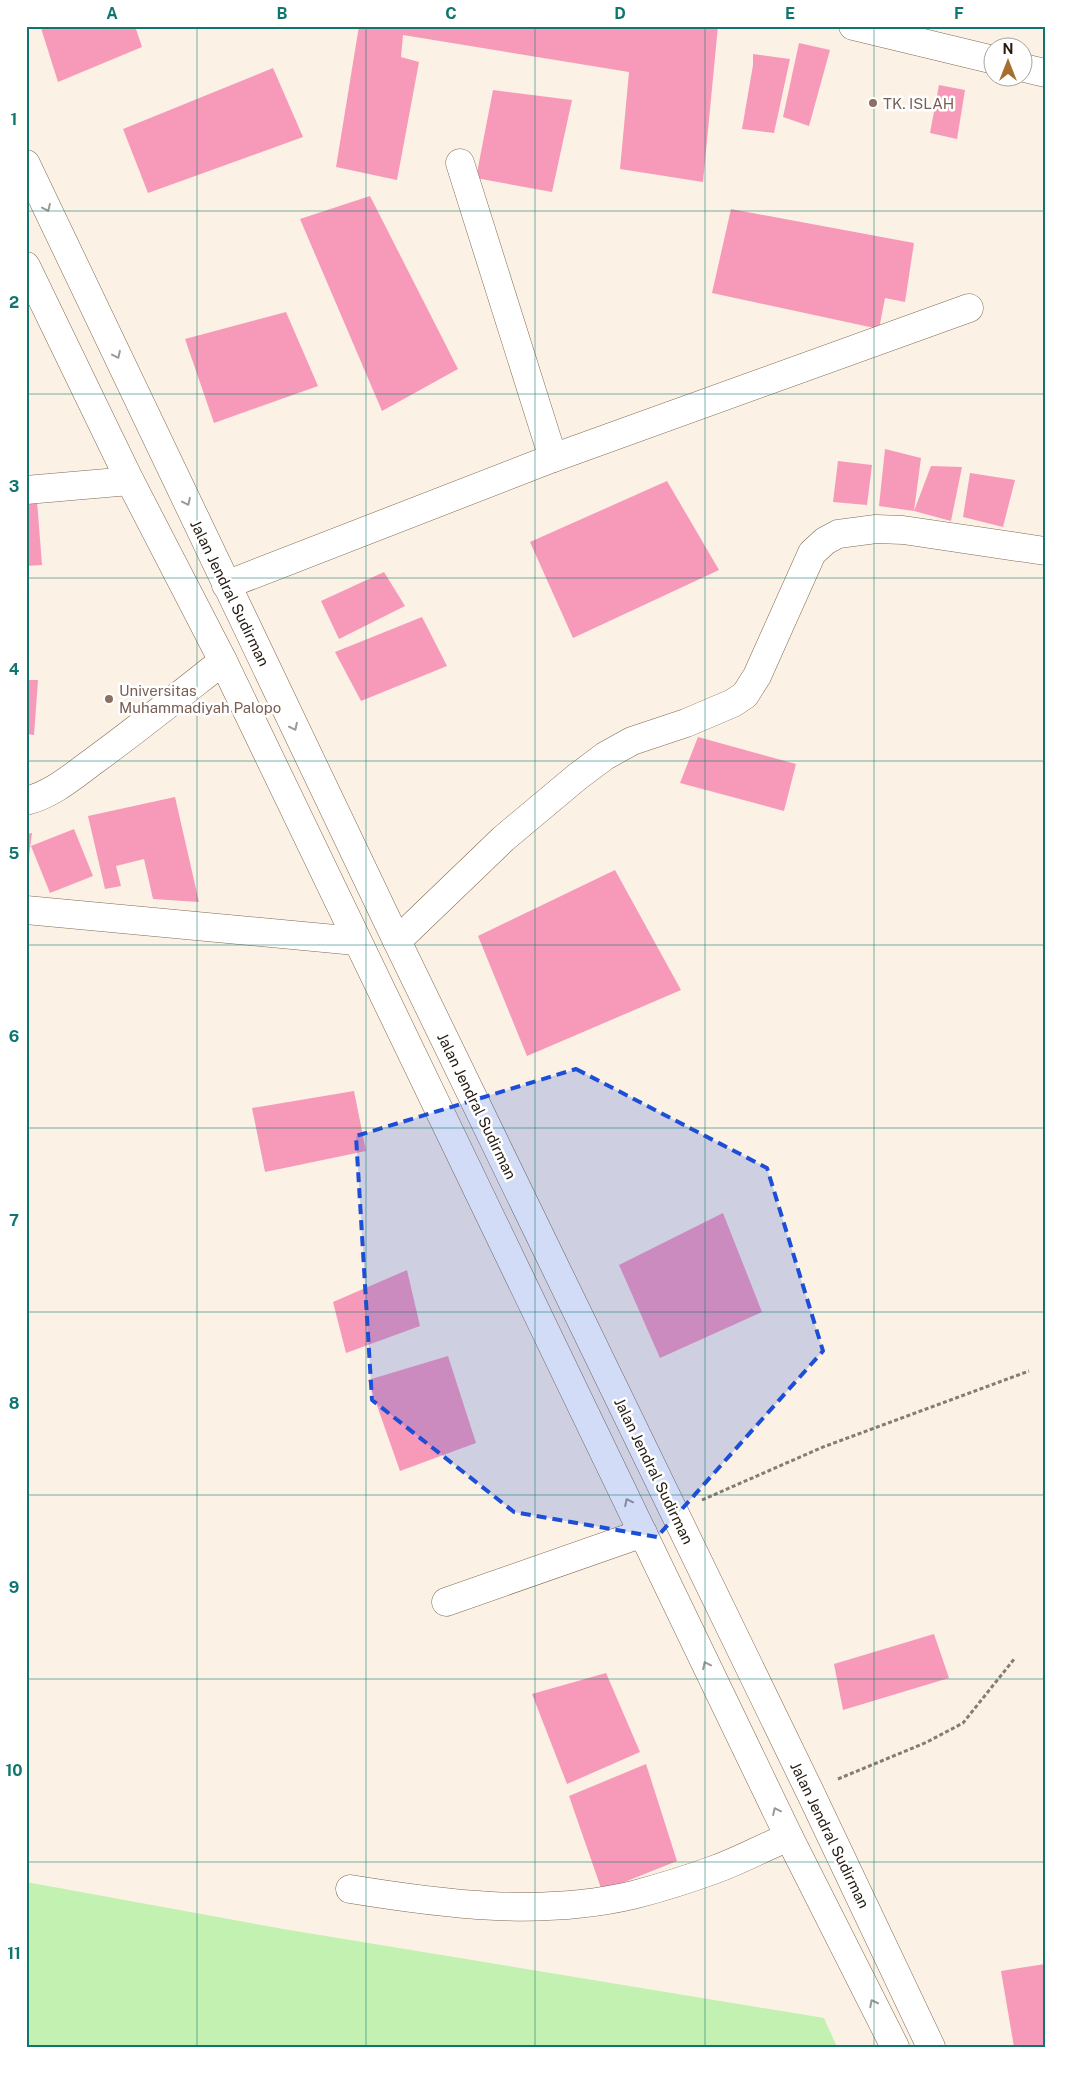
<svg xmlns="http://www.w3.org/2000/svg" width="1071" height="2073" font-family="'Public Sans',sans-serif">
  <rect width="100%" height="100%" fill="#fbf1e5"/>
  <polygon fill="#c2f1b1" points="26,1882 283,1929 824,2018 837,2047 26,2047"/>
  <g fill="#f79aba">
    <polygon points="46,26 135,26 142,47 58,82 41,28"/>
    <polygon points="359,26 718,26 703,182 620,169 629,72 403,35 401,57 419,62 397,180 336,167"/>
    <polygon points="799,43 830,50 809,126 783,117"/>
    <polygon points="753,54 790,59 774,133 742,129 753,65"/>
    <polygon points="273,68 303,137 148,193 123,129"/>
    <polygon points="939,85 965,90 957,139 930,133"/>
    <polygon points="493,90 572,100 552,192 476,178"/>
    <polygon points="370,196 458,369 382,411 300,219"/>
    <polygon points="731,209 914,243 905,302 885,298 879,329 712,293"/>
    <polygon points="286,312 318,386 214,423 185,339"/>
    <polygon points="885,449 921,458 914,511 931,466 962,467 951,521 914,511 879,506"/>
    <polygon points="838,461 872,465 867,505 833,502"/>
    <polygon points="970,473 1015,480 1003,527 963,517"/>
    <polygon points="667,481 719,570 573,638 530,542"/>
    <polygon points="37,501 42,565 26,566 26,502"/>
    <polygon points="384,572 405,606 339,639 321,601"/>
    <polygon points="422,617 447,666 361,701 335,652"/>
    <polygon points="26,680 38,680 34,735 26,734"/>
    <polygon points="698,737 796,764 784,811 680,783"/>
    <polygon points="175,797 199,902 153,899 144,859 116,866 121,886 105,889 88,816"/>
    <polygon points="74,829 93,876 50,893 31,846"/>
    <polygon points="32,833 27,871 26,871 26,834"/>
    <polygon points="615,870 681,990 527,1056 478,936"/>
    <polygon points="354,1091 366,1151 265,1172 252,1108"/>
    <polygon points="723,1213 762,1312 660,1358 619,1265"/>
    <polygon points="407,1270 420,1326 346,1353 333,1302"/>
    <polygon points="448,1356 476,1443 400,1471 368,1380"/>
    <polygon points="934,1634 949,1678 843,1710 834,1664"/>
    <polygon points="606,1673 640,1752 567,1784 532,1694"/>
    <polygon points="646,1764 677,1861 602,1891 569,1796"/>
    <polygon points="1045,1964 1045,2047 1014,2047 1001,1971"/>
  </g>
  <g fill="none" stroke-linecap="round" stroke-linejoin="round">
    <defs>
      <g id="minor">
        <polyline points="853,26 994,60"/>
        <polyline points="1024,68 1045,73"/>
        <polyline points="553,458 969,308"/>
        <polyline points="26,490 130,481"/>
        <polyline points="226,585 553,458 460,163"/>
        <path d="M26,801C53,794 73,776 95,760C139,728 181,694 223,661"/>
        <polyline points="26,910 356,941"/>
        <polyline points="397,941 503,839 577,777 605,756 632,741 686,723 733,703 745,695 757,676 812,553 825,541 838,534 876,529 903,530 1045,551"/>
        <polyline points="446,1602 643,1533"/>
        <path d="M350,1889C442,1904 540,1917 633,1895C660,1888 689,1879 716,1869C741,1860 764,1847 789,1837"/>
      </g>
      <g id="highway">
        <polyline points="26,164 397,941 811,1794 931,2047"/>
        <polyline points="26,266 130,481 223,661 789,1837 895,2047"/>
      </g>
    </defs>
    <use href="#minor" stroke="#816a51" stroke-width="29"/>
    <use href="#highway" stroke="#816a51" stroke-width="29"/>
    <g stroke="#867c71" stroke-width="3" stroke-dasharray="4 2.5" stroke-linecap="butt">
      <polyline points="702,1500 823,1447 1029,1371"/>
      <polyline points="838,1779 927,1742 963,1723 1015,1658"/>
    </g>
    <use href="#minor" stroke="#fff" stroke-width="28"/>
    <use href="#highway" stroke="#fff" stroke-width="28"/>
  </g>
  <defs><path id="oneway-chevron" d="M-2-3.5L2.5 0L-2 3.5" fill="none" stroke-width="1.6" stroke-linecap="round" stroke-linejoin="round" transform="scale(1.25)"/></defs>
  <g stroke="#9c9893">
    <use href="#oneway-chevron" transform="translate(47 208) rotate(65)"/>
    <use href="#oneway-chevron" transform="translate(117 355) rotate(65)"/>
    <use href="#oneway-chevron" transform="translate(187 502) rotate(65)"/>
    <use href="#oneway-chevron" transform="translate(294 727) rotate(64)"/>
    <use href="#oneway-chevron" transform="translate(628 1502) rotate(-116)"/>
    <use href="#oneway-chevron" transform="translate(706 1665) rotate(-116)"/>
    <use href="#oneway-chevron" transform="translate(776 1811) rotate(-116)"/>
    <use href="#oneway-chevron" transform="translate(873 2003) rotate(-117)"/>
  </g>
  <path fill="#1d4ed8" fill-opacity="0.2" stroke="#1d4ed8" stroke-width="4" stroke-dasharray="10 6" stroke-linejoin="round" d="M576,1069L767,1168L823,1351L657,1537L514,1512L372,1400L356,1136Z"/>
  <path fill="none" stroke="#0f766e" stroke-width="1" stroke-opacity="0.55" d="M197,26V2047M366,26V2047M535,26V2047M705,26V2047M874,26V2047M26,211H1045M26,394H1045M26,578H1045M26,761H1045M26,945H1045M26,1128H1045M26,1312H1045M26,1495H1045M26,1679H1045M26,1862H1045"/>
  <g fill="#8d6e63" stroke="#fff" stroke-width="2">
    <circle cx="873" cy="103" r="5"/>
    <circle cx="109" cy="699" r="5"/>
  </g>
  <g text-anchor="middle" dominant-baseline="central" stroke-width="5" stroke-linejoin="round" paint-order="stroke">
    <g font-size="15" fill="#785e54" stroke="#fff" text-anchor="start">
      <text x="883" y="103">TK. ISLAH</text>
      <text x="119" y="690">Universitas<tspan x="119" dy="17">Muhammadiyah Palopo</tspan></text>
    </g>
    <g font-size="15" fill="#231a10" stroke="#fff">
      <text transform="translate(230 593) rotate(64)">Jalan Jendral Sudirman</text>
      <text transform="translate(477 1106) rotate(64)">Jalan Jendral Sudirman</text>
      <text transform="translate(654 1471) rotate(64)">Jalan Jendral Sudirman</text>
      <text transform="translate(830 1835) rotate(64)">Jalan Jendral Sudirman</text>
    </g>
  </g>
  <rect width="1071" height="2073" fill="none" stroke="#ffffff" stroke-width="55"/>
  <g transform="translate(1008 62)"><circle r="24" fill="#ffffff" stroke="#a7a39f"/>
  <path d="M0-4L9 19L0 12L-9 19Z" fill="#a76f2d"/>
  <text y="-8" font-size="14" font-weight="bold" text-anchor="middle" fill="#231a10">N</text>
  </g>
  <rect x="28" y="28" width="1016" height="2018" fill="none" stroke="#0f766e" stroke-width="2"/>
  <g font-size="16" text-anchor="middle" font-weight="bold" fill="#0f766e">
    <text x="112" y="19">A</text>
    <text x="282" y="19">B</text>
    <text x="451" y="19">C</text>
    <text x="620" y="19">D</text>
    <text x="790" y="19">E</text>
    <text x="959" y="19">F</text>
    <text x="14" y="125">1</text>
    <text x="14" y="308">2</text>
    <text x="14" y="492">3</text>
    <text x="14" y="675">4</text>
    <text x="14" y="859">5</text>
    <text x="14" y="1042">6</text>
    <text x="14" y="1226">7</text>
    <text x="14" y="1409">8</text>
    <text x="14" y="1593">9</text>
    <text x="14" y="1776">10</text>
    <text x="14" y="1959">11</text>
  </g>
</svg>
